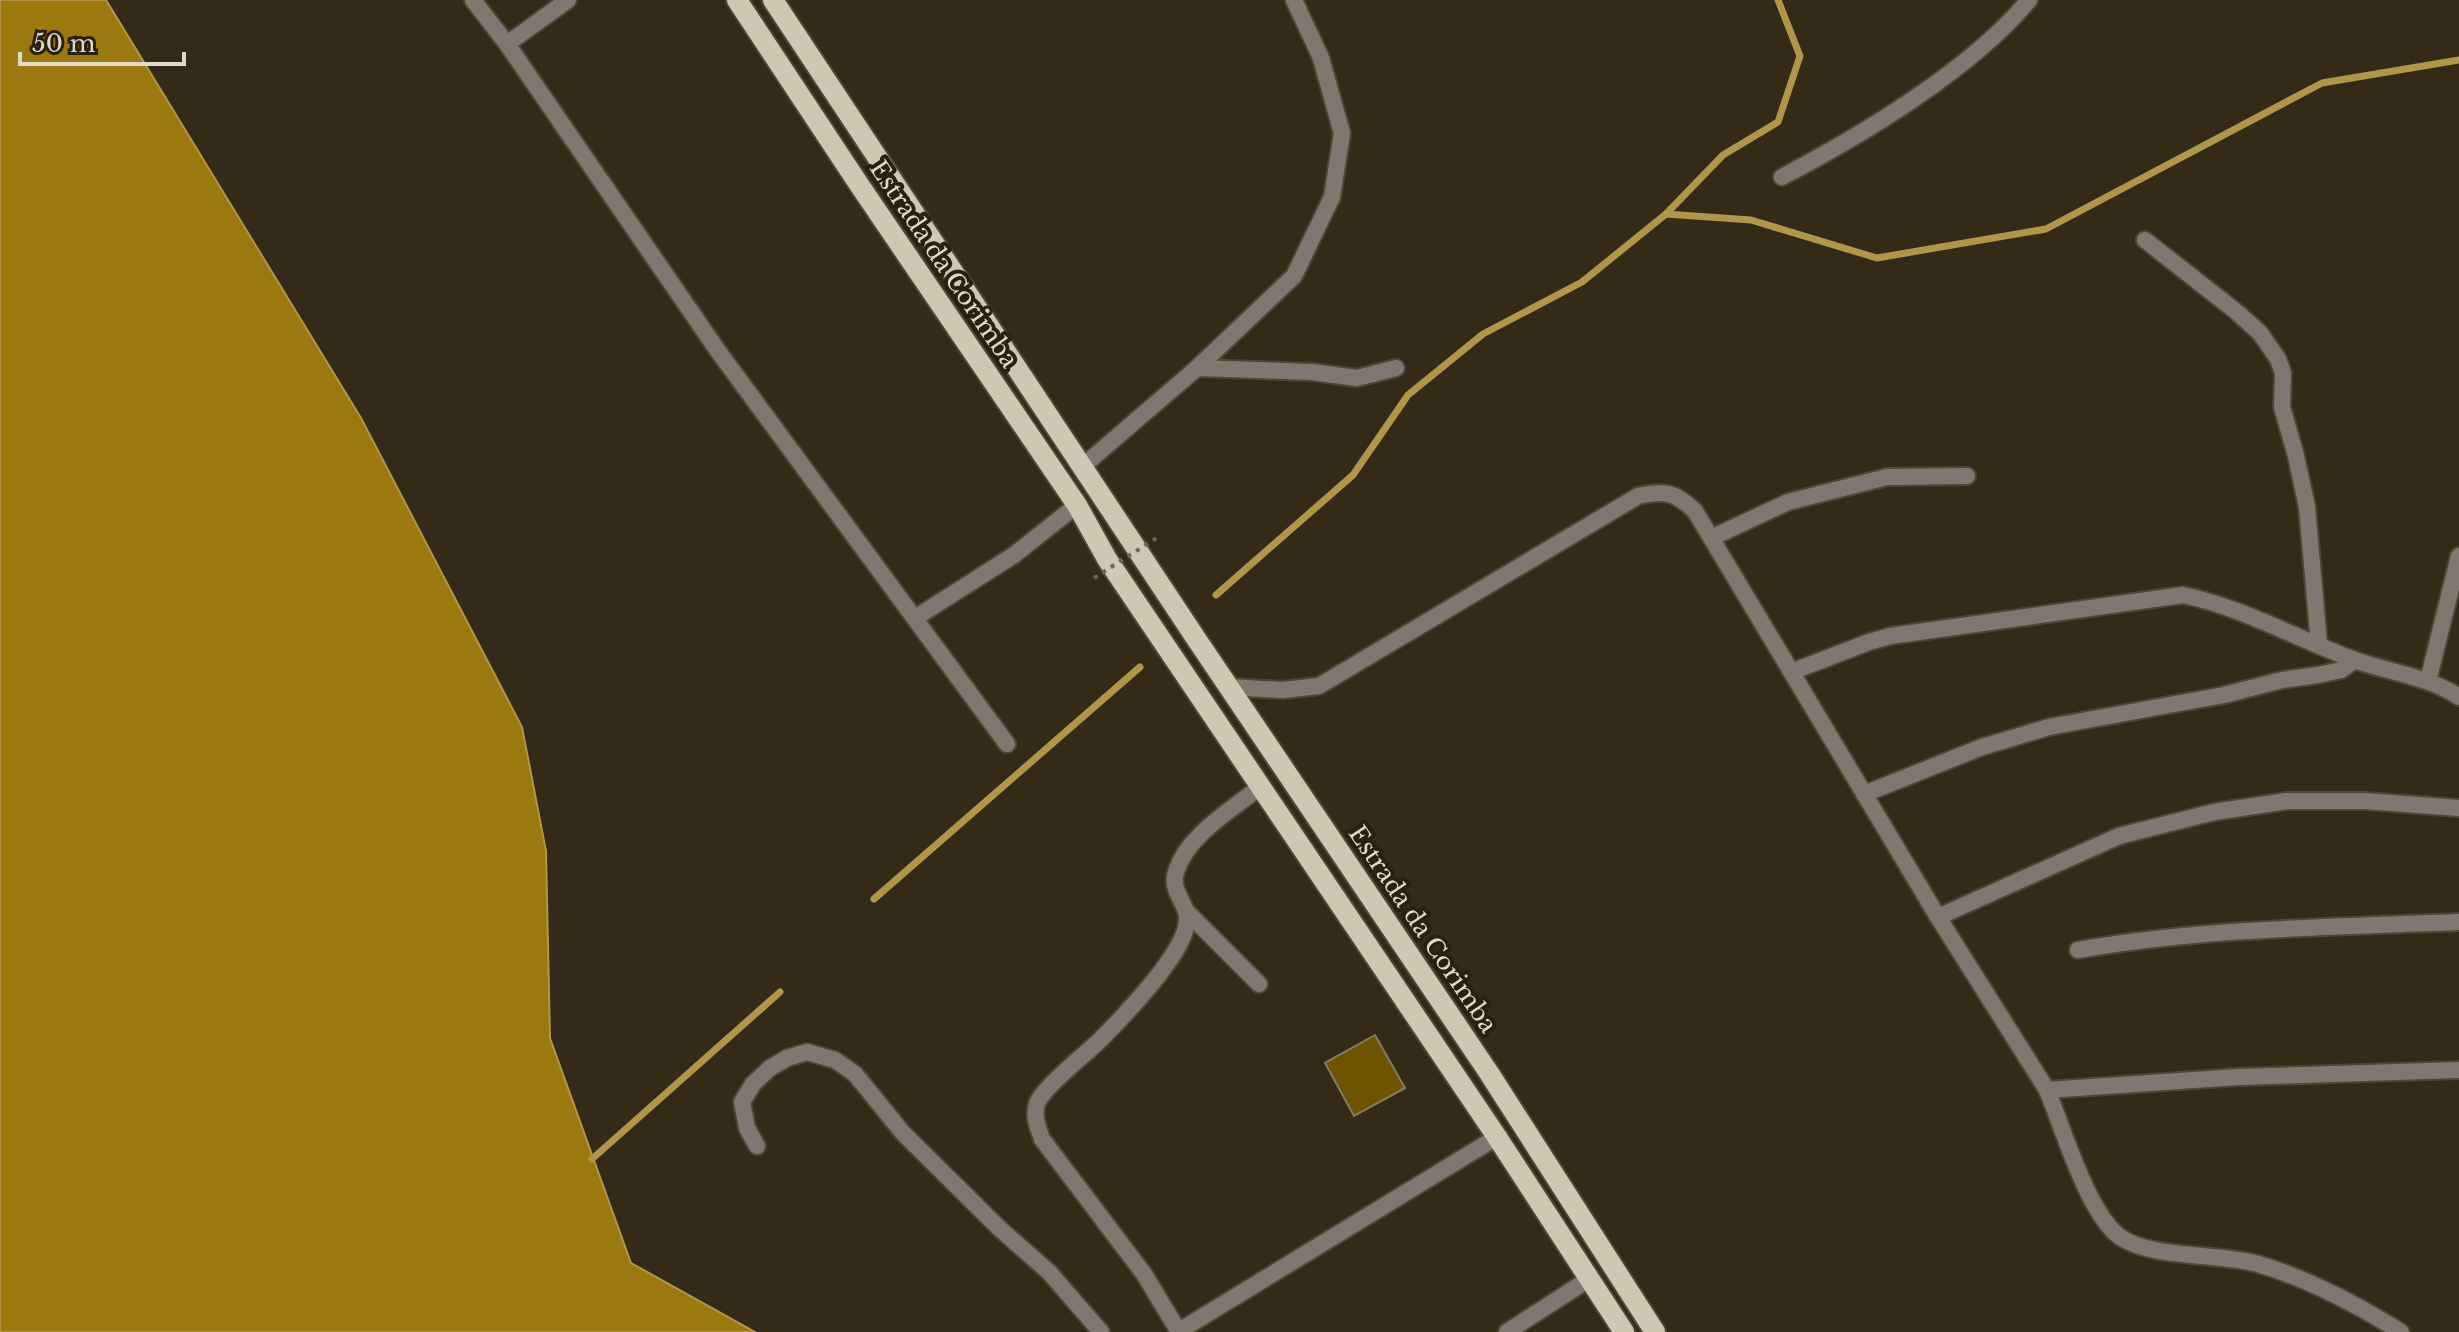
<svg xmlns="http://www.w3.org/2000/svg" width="2459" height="1332" font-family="'Libre Baskerville',serif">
  <rect width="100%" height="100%" fill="#332b18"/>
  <polygon fill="#9c790f" stroke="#b09648" stroke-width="2" points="0,0 106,0 361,418 522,727 546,851 550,1038 631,1263 755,1332 0,1332"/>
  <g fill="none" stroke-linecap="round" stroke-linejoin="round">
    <g stroke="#b09648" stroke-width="7">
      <polyline points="1666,214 1723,155 1778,122 1800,56 1778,0"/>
      <polyline points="1216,595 1353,475 1408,395 1483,334 1582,282 1666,214 1751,220 1877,258 2046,229 2322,83 2459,60"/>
      <polyline points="874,899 1140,667"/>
      <polyline points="592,1159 780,992"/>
    </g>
  </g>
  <polygon fill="#6e5400" stroke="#857b65" stroke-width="2" points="1375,1035 1405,1088 1354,1116 1325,1063"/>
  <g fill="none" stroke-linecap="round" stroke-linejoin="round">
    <defs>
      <g id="minor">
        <polyline points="473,0 507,44 718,351 1007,744"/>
        <polyline points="507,44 568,0"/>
        <path d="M1782,177C1862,135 1972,69 2029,0"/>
        <polyline points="2145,240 2238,313 2260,333 2278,359 2283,373 2282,407 2296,456 2307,507 2319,644"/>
        <polyline points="1197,368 1312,372 1357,378 1396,368"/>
        <polyline points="1711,538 1788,502 1887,477 1967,476"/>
        <polyline points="915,618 1014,555 1077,505"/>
        <path d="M1791,672L1869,642L1890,636L2183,595C2244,608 2297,639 2355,660C2390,673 2428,676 2459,697"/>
        <polyline points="2428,681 2459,556"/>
        <path d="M1229,687L1283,690L1319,686L1638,496C1665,490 1675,492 1695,511L1938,917L2047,1090L2238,1077L2459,1070"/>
        <polyline points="1864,794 1982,747 2049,727 2224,695 2282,680 2318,675 2341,670 2355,660"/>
        <polyline points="1186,911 1259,984"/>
        <polyline points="1938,917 2119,836 2214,812 2287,801 2365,801 2459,808"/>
        <path d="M2078,950C2204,928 2332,927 2459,922"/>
        <path d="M2047,1090C2063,1128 2088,1214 2120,1237C2152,1259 2221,1253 2258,1264C2309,1279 2356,1304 2401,1332"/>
        <polyline points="757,1146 747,1128 742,1102 753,1084 770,1068 787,1058 807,1052 835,1060 855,1074 903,1133 999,1228 1049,1272 1101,1332"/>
        <polyline points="1179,1331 1497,1137"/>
        <path d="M1179,1332L1144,1274L1042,1139C1038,1127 1033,1117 1037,1104C1041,1089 1087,1053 1100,1040C1121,1019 1143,995 1161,972C1172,957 1192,930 1186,911C1181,897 1171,888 1176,872C1187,835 1233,809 1261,786"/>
        <polyline points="1507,1332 1589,1279"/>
      </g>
      <polyline id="tertiary" points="1083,466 1197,368 1294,276 1332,197 1342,133 1321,58 1294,0"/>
      <g id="primary">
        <polyline points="737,0 860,186 1077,505 1107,559 1497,1137 1624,1332"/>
        <polyline points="773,0 1195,637 1489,1073 1655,1332"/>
      </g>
    </defs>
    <use href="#minor" stroke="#4f4735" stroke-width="20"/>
    <use href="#tertiary" stroke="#4f4735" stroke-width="20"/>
    <use href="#primary" stroke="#4f4735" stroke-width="24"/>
    <use href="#minor" stroke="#7e7970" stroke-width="16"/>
    <use href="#tertiary" stroke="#7e7970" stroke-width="16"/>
    <use href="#primary" stroke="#d0c7b3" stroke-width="20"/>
    <polyline stroke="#6d6655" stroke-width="4" stroke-dasharray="4 6" stroke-linecap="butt" points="1094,578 1158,537"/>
  </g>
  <g text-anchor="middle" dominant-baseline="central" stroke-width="8" stroke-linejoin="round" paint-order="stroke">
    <g font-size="24" fill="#dfd9cd" stroke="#29210e">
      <text transform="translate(944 264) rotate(56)">Estrada da Corimba</text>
      <text transform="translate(1423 929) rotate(56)">Estrada da Corimba</text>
    </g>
  </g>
  <path d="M20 52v12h164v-12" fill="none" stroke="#dfd9cd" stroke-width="4"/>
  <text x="32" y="52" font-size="24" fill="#dfd9cd" stroke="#29210e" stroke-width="6" paint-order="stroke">50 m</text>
</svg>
